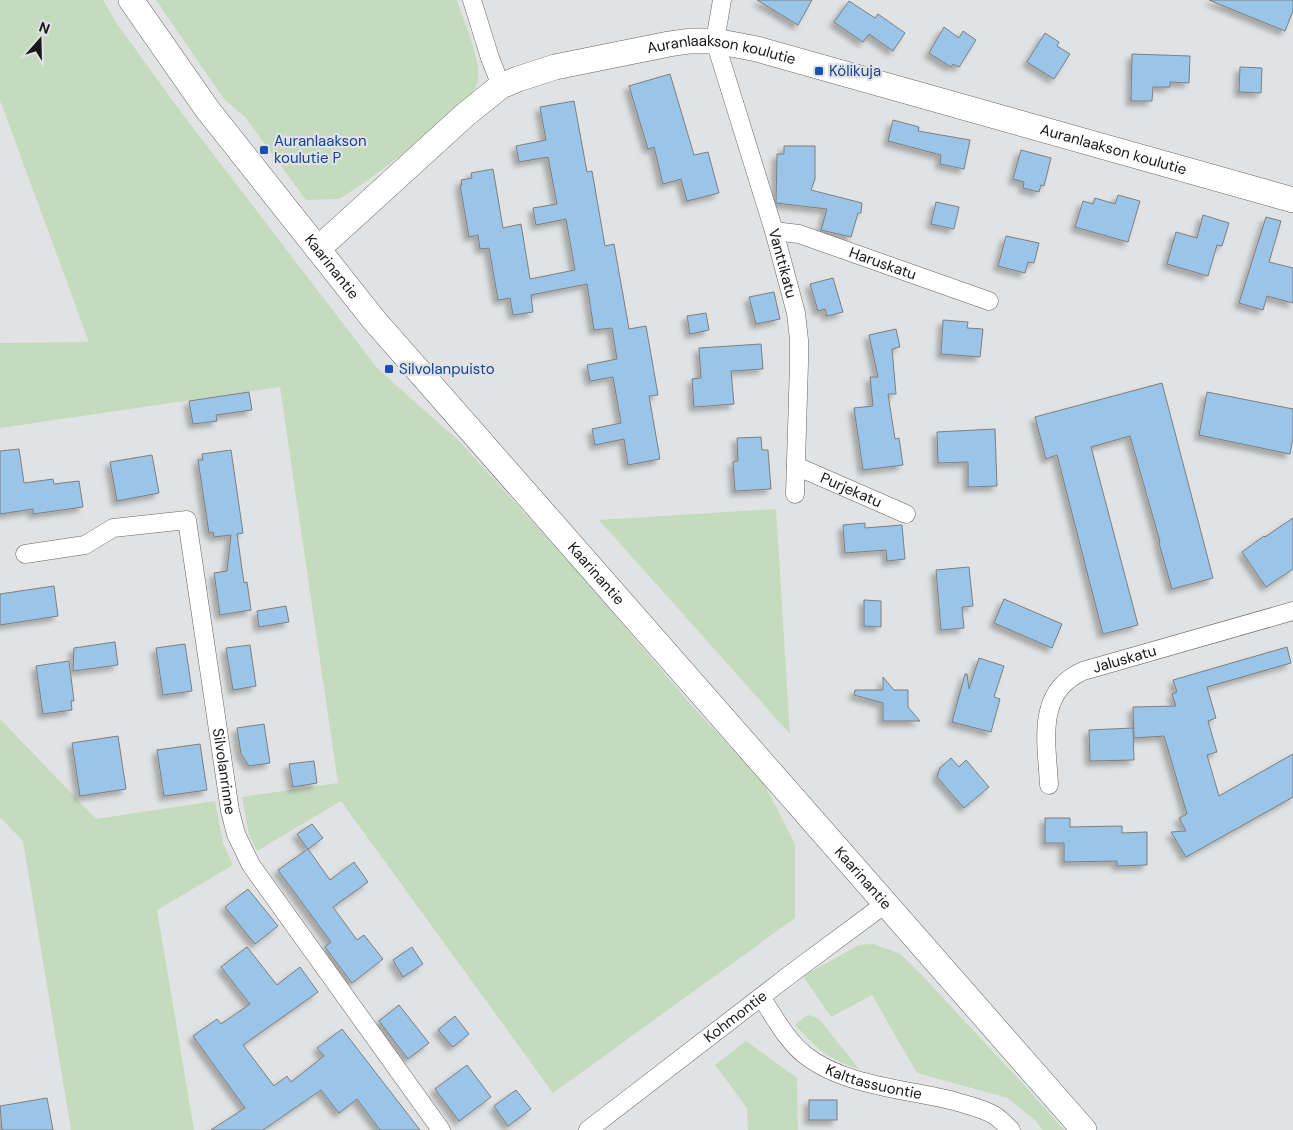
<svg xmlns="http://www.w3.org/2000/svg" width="1293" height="1130" font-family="'DM Sans',sans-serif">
  <defs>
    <filter id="shadow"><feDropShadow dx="-4.5" dy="4.5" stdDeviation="2.5" flood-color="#0004"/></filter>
  </defs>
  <rect width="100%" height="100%" fill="#e1e2e3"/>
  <g fill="#c4dbbe">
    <polygon points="0,0 103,0 117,24 181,112 377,368 460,442 580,574 692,706 763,782 795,844 795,918 553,1093 341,801 257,851 249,834 242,797 338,783 280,387 0,428 0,343 89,342 0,100"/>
    <path d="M156,0H457C463,20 481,59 478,79C476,90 470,98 464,107L367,181L339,199L306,200L245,117L224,99Z"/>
    <polygon points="776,509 790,734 599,520"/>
    <polygon points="0,719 96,819 215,801 223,843 233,865 157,910 194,1130 71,1130 23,841 0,817"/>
    <polygon points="873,944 899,953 917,970 1026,1087 1064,1130 1042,1130 1036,1121 1008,1098 917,1073 872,995 831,1017 803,976 859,945"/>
    <path d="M809,1015L819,1019L859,1069C827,1059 818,1049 795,1025L804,1017Z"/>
    <polygon points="746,1041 797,1078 798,1130 748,1130 747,1108 715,1065"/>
  </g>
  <g fill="#9bc5e8" stroke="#7e7f7f" filter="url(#shadow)">
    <polygon points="757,0 812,0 798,25"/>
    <polygon points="1209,0 1293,0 1293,11 1285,31"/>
    <polygon points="849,1 875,18 878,14 905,33 893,51 869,34 863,42 834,22"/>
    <polygon points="944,27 959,38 963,31 976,40 959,67 953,64 951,67 929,53"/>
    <polygon points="1045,33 1059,42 1057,46 1070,54 1054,79 1027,62"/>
    <polygon points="1132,54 1190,56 1189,83 1170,82 1170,87 1153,87 1152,101 1131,101"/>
    <polygon points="1240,67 1262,68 1261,93 1239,92"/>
    <polygon points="670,74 694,155 708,152 719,193 687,201 681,179 663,184 654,147 648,149 629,86"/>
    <polygon points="574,101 587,172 592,171 605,246 614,244 629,329 646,326 658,395 649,396 660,459 628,465 624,439 595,445 592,429 621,423 613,377 590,381 587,365 617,359 612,328 594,330 587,284 531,295 533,312 513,315 510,298 498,300 489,248 480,249 478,235 469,237 460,185 462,185 461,180 472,178 471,173 493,169 503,228 521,224 530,279 575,270 566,219 536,225 533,208 557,204 548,157 519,162 516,146 546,140 540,107"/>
    <polygon points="893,120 919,127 918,131 970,140 964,169 940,164 941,155 888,141"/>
    <polygon points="784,146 815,146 815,179 811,190 862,203 861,213 858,213 851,237 821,230 827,209 776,203 777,154 784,154"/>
    <polygon points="1021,150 1051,158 1044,186 1041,185 1039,192 1023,188 1024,182 1013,179"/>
    <polygon points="1118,195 1140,201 1128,242 1075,227 1083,201 1093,204 1095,198 1115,204"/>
    <polygon points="936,202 959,207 954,229 931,224"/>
    <polygon points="1203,215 1229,223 1222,246 1217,245 1208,276 1167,264 1176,232 1197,238"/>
    <polygon points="1266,217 1281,221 1269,262 1293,268 1293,303 1267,296 1263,310 1239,303"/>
    <polygon points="1006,236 1039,243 1034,263 1028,262 1025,273 998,266"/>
    <polygon points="833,278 843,312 827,316 825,309 818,311 810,284"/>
    <polygon points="774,292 780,319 756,324 749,297"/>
    <polygon points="706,313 709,330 690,334 687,316"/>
    <polygon points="943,320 968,322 967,328 983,329 980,357 941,354"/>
    <polygon points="896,329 900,347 892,349 896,394 888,394 895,439 899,438 903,465 863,470 854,408 873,406 870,377 878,377 869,335"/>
    <polygon points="761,344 763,369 731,371 734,404 694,407 692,379 701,378 699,348"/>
    <polygon points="1162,383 1213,578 1172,589 1159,543 1160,542 1130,436 1091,447 1138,625 1103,634 1057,455 1046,459 1035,417"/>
    <polygon points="249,392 252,410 216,415 217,421 193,424 189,401"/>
    <polygon points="1207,392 1293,409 1293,438 1290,454 1199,435"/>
    <polygon points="995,429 997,486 968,487 968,462 938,463 937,432"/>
    <polygon points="761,437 762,450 768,450 771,489 735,491 733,462 738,461 737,438"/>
    <polygon points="19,449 24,483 53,479 54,484 79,481 83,507 33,514 33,509 0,514 0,451"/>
    <polygon points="231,450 243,533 237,534 244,583 247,582 251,610 220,615 214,573 227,571 231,535 214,537 213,532 209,533 198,460 203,460 202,454"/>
    <polygon points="152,455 159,493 117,501 110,462"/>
    <polygon points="1293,518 1293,569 1266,587 1242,552 1264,536 1265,537"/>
    <polygon points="865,523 865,528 902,525 905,559 887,561 886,550 845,553 843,525"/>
    <polygon points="969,567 973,606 962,607 964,628 941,630 936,570"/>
    <polygon points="54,586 58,616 0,625 0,594"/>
    <polygon points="1004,599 1062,624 1052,648 994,623"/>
    <polygon points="864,600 881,601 881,627 864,626"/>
    <polygon points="286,606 289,622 259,627 257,611"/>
    <polygon points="115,642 118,665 73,671 74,648"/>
    <polygon points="185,644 192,691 163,695 156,648"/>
    <polygon points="250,645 256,686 233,690 226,648"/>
    <polygon points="1287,647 1291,663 1207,687 1216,718 1208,721 1217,752 1207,755 1219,796 1293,754 1293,797 1186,857 1171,832 1186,831 1179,818 1187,814 1164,736 1134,738 1133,707 1176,706 1172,694 1177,692 1173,680"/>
    <polygon points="979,658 1004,666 994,697 1000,699 991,732 952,722 965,674 967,674 969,689"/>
    <polygon points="69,661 74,701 71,701 72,710 43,714 36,666"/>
    <polygon points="883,677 894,690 908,690 908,707 920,721 883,721 883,703 854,695 855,690 883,690"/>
    <polygon points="264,724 270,763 249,766 241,754 237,728"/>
    <polygon points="1133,728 1134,760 1090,761 1089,730"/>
    <polygon points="118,736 126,789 80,796 72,743"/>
    <polygon points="200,744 207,790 164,796 157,750"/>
    <polygon points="951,758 959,767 966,760 989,787 964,808 937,777 940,768"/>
    <polygon points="314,761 317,783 293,787 289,764"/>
    <polygon points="1045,818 1070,818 1070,827 1122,826 1122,833 1147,832 1147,865 1117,866 1117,861 1064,862 1064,843 1045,843"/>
    <polygon points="312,824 323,838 308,849 297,834"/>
    <polygon points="308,849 330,880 354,862 368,882 333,907 357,940 364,935 383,959 352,983 325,947 331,942 278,870"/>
    <polygon points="248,889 278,926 255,944 225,907"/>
    <polygon points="247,947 277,985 300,967 318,992 243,1045 274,1086 287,1076 291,1082 324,1056 317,1048 342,1029 420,1130 380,1130 357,1099 339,1113 321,1090 263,1130 211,1130 245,1108 193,1036 217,1019 221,1024 250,1004 221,967"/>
    <polygon points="412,947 423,964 403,977 393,960"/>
    <polygon points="399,1005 429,1043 408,1059 379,1021"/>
    <polygon points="455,1016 469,1034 453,1047 438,1030"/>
    <polygon points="467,1065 491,1097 459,1121 435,1089"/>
    <polygon points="516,1090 531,1109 508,1126 494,1106"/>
    <polygon points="47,1098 53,1130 2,1130 0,1106"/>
    <rect x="809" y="1100" width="28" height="20"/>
  </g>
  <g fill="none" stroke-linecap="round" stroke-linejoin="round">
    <defs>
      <g id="street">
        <polyline points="472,0 490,58 501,86"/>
        <path id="s1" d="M722,0L715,41L774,231L796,313L799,340V363L795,494"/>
        <path id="s2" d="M774,231L799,234L989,301"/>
        <path id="s3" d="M796,466L906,514"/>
        <path id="s4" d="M25,554L85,545L113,528L187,520L230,811L236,834L251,865L441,1130"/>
        <path id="s5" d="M1049,785C1047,743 1035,692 1083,671L1293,611"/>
        <path id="s6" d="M761,997C774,1016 786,1040 805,1055C844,1086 906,1089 954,1101C967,1105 982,1108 994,1115C1000,1119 1006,1125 1011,1130"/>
        <path id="s7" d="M588,1130L792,973L885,904"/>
      </g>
      <g id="secondary">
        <path id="s8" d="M131,0L207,109L374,320L1084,1130"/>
        <path id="s9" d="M318,249L465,115L501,86L518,79L555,67L669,44L690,41H715L757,49L1293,200"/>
      </g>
    </defs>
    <use href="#street" stroke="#636464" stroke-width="19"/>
    <use href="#secondary" stroke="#636464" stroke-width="26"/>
    <use href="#street" stroke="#fff" stroke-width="18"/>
    <use href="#secondary" stroke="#fff" stroke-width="25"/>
  </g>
  <g fill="#1a4fb4" stroke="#e1e2e3" stroke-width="2">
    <rect x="814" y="66" width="10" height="10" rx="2.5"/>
    <rect x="259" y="145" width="10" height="10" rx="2.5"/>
    <rect x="384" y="364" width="10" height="10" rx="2.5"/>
  </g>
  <g text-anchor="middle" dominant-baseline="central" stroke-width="4.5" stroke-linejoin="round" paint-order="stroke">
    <g font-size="15" fill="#161717" stroke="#e1e2e3">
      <text stroke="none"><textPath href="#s9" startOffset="472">Auranlaakson koulutie</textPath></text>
      <text stroke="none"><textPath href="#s9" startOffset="878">Auranlaakson koulutie</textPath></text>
      <text stroke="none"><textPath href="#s1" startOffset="274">Vanttikatu</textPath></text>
      <text stroke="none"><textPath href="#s2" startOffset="114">Haruskatu</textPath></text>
      <text stroke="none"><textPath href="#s8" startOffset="334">Kaarinantie</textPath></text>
      <text stroke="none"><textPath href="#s3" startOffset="60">Purjekatu</textPath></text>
      <text stroke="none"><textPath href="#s8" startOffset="739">Kaarinantie</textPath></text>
      <text stroke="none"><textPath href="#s5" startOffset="172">Jaluskatu</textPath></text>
      <text stroke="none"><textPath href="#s4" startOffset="422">Silvolanrinne</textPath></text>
      <text stroke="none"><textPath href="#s8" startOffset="1144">Kaarinantie</textPath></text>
      <text stroke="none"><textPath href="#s7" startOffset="186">Kohmontie</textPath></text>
      <text stroke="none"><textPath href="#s6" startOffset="148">Kalttassuontie</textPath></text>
    </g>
    <g font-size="15" fill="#164399" stroke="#e1e2e3" text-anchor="start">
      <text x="829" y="71">Kölikuja</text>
      <text x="274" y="141">Auranlaakson<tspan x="274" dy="17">koulutie P</tspan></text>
      <text x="399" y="369">Silvolanpuisto</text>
    </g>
  </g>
  <g transform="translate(40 40) rotate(20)" stroke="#e1e2e3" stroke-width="4" paint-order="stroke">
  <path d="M0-4L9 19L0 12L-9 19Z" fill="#161717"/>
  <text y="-8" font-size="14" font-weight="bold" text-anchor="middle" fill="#161717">N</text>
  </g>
</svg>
